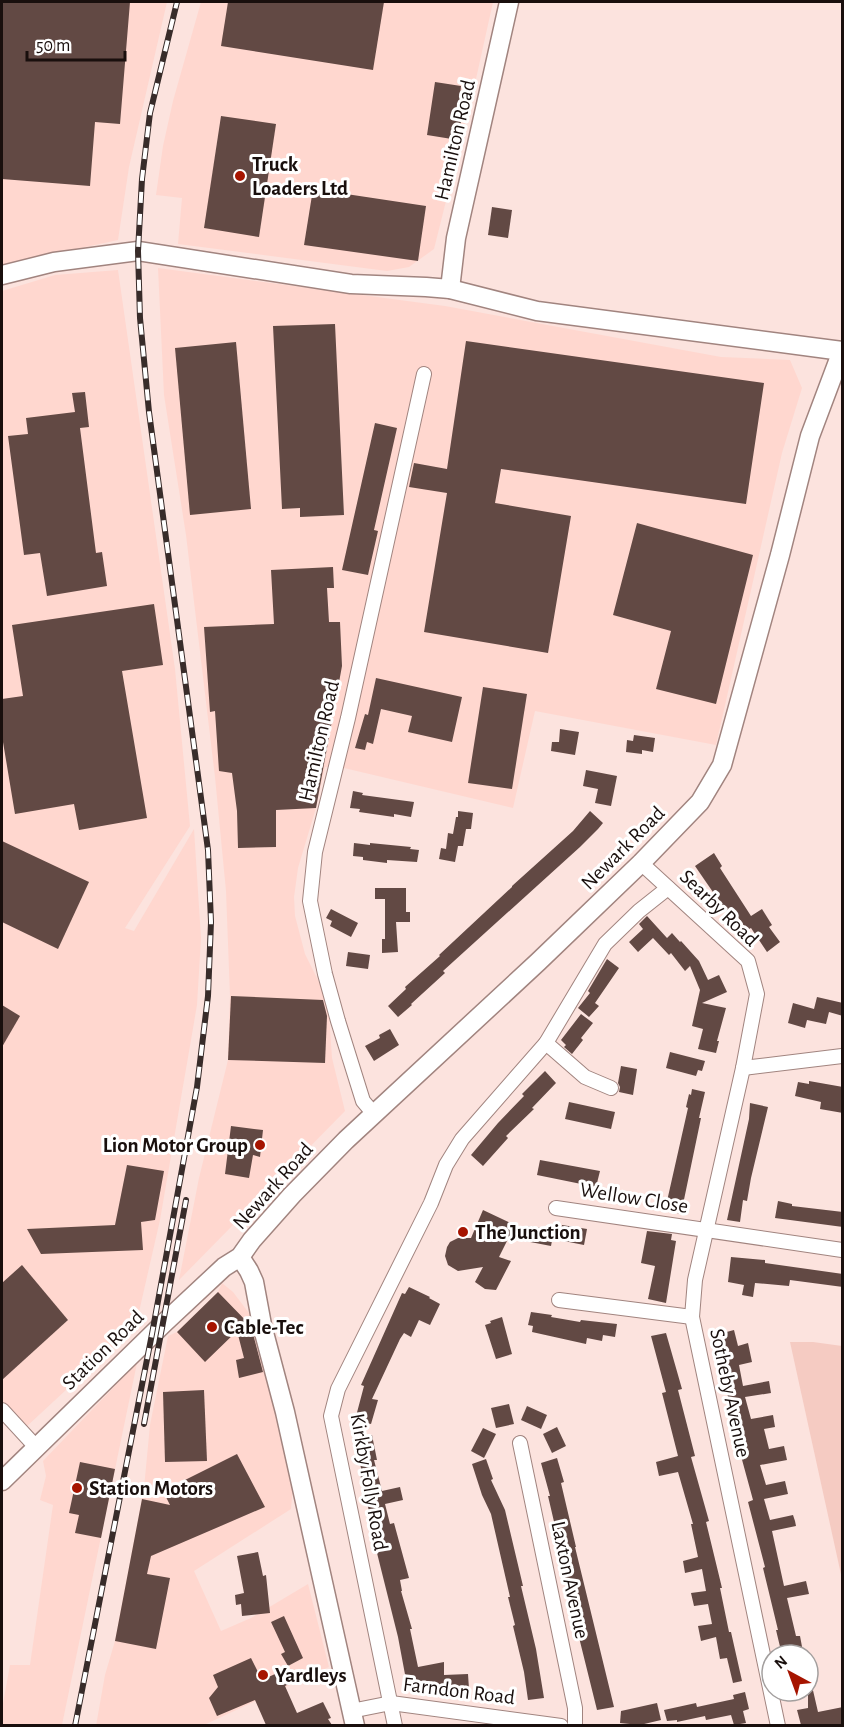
<svg xmlns="http://www.w3.org/2000/svg" width="844" height="1727" font-family="'Alegreya Sans',sans-serif">
  <rect width="100%" height="100%" fill="#fce3de"/>
  <g fill="#ffd7cf">
    <polygon points="2,2 167,2 129,167 118,240 2,265"/>
    <polygon points="201,2 493,2 472,97 434,249 409,267 387,271 178,244 182,198 156,195 163,146 173,101"/>
    <polygon points="158,268 445,306 721,357 790,360 802,388 782,453 716,745 535,711 513,808 344,768 325,767 316,808 298,868 294,897 295,916 305,954 328,1000 332,1058 345,1111 179,1280 199,1178 228,1060 230,996 226,891 215,777 186,535 164,395"/>
    <polygon points="118,270 175,669 190,826 125,928 134,931 194,829 201,938 197,1005 160,1220 136,1325 26,1427 2,1400 2,291 55,275"/>
    <polygon points="222,1283 233,1292 252,1317 269,1373 293,1486 291,1509 194,1571 221,1631 251,1618 308,1584 329,1667 204,1725 96,1726 105,1675 115,1641 144,1488 150,1425 168,1336 177,1332 218,1292"/>
    <polygon points="137,1363 62,1725 2,1726 2,1709 10,1665 30,1665 53,1505 40,1500 46,1476 43,1461"/>
  </g>
  <polygon fill="#f5cbc2" points="790,1342 813,1342 842,1346 842,1579"/>
  <g fill="#624944">
    <polygon points="2,2 130,2 120,124 95,122 90,186 2,179"/>
    <polygon points="228,2 384,2 373,70 221,46"/>
    <polygon points="435,82 461,86 460,96 465,97 458,140 427,135"/>
    <polygon points="221,116 276,124 259,237 204,228"/>
    <polygon points="313,189 426,206 418,261 304,245"/>
    <polygon points="492,207 512,210 508,238 488,235"/>
    <polygon points="335,324 344,515 300,517 300,508 282,509 273,326"/>
    <polygon points="466,341 764,383 746,504 501,469 495,503 571,516 548,653 424,632 447,493 409,487 414,463 447,469"/>
    <polygon points="236,342 251,509 190,515 175,348"/>
    <polygon points="85,392 89,427 80,428 96,553 102,552 107,586 47,596 40,553 24,555 8,436 28,434 26,418 75,412 72,393"/>
    <polygon points="375,423 397,428 374,530 378,531 368,575 342,570"/>
    <polygon points="637,523 753,555 716,704 656,689 671,631 613,615"/>
    <polygon points="333,567 334,588 327,588 329,622 340,622 342,666 316,808 276,810 276,847 238,848 237,811 232,773 219,771 215,711 210,712 204,627 274,624 271,570"/>
    <polygon points="154,604 163,665 122,671 147,818 79,830 74,804 15,814 2,736 2,699 23,696 12,625"/>
    <polygon points="376,678 462,697 452,742 408,732 412,716 381,709 373,744 367,742 365,750 355,748 365,714 368,715"/>
    <polygon points="483,687 527,694 512,789 468,783"/>
    <polygon points="560,729 579,732 575,755 551,751 552,742 559,742"/>
    <polygon points="634,735 655,738 653,752 642,750 642,754 626,752 627,740 633,741"/>
    <polygon points="586,770 617,776 611,806 595,803 598,789 583,786"/>
    <polygon points="353,791 363,793 362,795 414,802 411,817 394,814 394,817 359,812 360,809 350,808"/>
    <polygon points="458,811 473,813 471,829 466,829 463,846 458,846 455,862 439,859 441,848 446,849 448,833 453,834 456,817 458,817"/>
    <polygon points="590,811 603,823 598,829 580,847 443,971 445,973 411,1004 412,1005 398,1017 388,1006 406,989 405,987 440,956 439,955 512,887 512,886 573,831"/>
    <polygon points="2,841 89,882 58,949 2,922"/>
    <polygon points="354,843 370,845 370,843 411,847 410,849 419,850 417,862 387,860 387,863 363,860 363,857 353,856"/>
    <polygon points="714,853 722,866 720,868 751,916 762,909 772,925 769,927 780,942 767,952 751,928 747,930 733,910 728,914 695,866"/>
    <polygon points="375,888 406,888 406,912 410,912 410,922 396,922 398,952 382,953 382,939 385,939 385,899 375,899"/>
    <polygon points="331,909 358,923 351,937 330,926 332,921 326,918"/>
    <polygon points="647,916 667,938 672,933 680,942 681,941 699,961 708,980 719,975 727,992 702,1003 726,1008 717,1041 719,1041 716,1053 698,1049 703,1029 692,1026 700,990 690,966 685,971 671,953 669,955 653,938 638,952 629,942 643,929 639,924"/>
    <polygon points="348,952 370,955 368,969 346,966"/>
    <polygon points="607,959 619,968 595,1003 599,1006 589,1017 578,1008 590,993 588,991"/>
    <polygon points="231,996 323,1000 327,1016 325,1063 228,1060"/>
    <polygon points="817,997 843,1003 843,1016 829,1012 826,1024 807,1020 805,1028 788,1023 793,1003 814,1009"/>
    <polygon points="2,1005 20,1016 2,1047"/>
    <polygon points="581,1014 593,1023 581,1038 583,1040 572,1054 564,1047 566,1045 561,1040"/>
    <polygon points="390,1029 399,1045 374,1061 365,1046 380,1038 379,1035"/>
    <polygon points="670,1052 705,1061 702,1071 698,1070 696,1076 666,1068"/>
    <polygon points="621,1066 637,1069 633,1095 619,1092 620,1087 618,1083"/>
    <polygon points="545,1071 556,1083 532,1108 534,1109 506,1136 508,1138 483,1166 471,1155 498,1123 524,1096 522,1094"/>
    <polygon points="809,1081 843,1087 843,1113 820,1109 821,1102 795,1096 798,1082 809,1084"/>
    <polygon points="692,1089 705,1092 699,1118 701,1118 681,1214 665,1210 688,1108 686,1107 689,1094 691,1095"/>
    <polygon points="569,1102 615,1112 611,1129 565,1119"/>
    <polygon points="750,1103 768,1107 751,1178 747,1201 743,1200 740,1222 727,1220 749,1119"/>
    <polygon points="231,1126 263,1130 260,1157 253,1155 249,1178 225,1174"/>
    <polygon points="540,1160 600,1171 596,1187 537,1175"/>
    <polygon points="127,1165 164,1171 155,1220 141,1222 143,1250 41,1254 27,1229 115,1225"/>
    <polygon points="778,1201 792,1204 792,1206 843,1212 843,1227 775,1218"/>
    <polygon points="483,1210 515,1225 499,1257 511,1261 496,1290 485,1289 475,1282 483,1267 458,1271 448,1265 445,1256 447,1247 450,1242 458,1238 471,1238"/>
    <polygon points="562,1225 587,1229 584,1245 559,1240"/>
    <polygon points="528,1226 554,1230 551,1246 525,1241"/>
    <polygon points="647,1231 672,1234 671,1240 676,1241 666,1303 648,1299 655,1266 641,1263"/>
    <polygon points="731,1257 765,1260 765,1263 843,1274 843,1287 790,1280 789,1286 755,1283 753,1297 742,1295 744,1285 728,1282"/>
    <polygon points="22,1265 68,1320 2,1380 2,1283"/>
    <polygon points="409,1287 430,1297 429,1298 440,1304 430,1325 419,1320 411,1337 404,1333 400,1339 372,1399 378,1400 371,1424 355,1420 364,1386 361,1385 402,1293 405,1294"/>
    <polygon points="218,1292 251,1326 263,1372 239,1378 236,1360 244,1358 237,1331 205,1362 177,1332"/>
    <polygon points="531,1312 552,1315 551,1317 580,1322 581,1320 617,1324 615,1337 603,1335 602,1341 587,1338 586,1344 532,1332 533,1326 528,1325"/>
    <polygon points="502,1317 512,1354 496,1359 485,1325 491,1323 490,1321"/>
    <polygon points="734,1330 738,1346 748,1343 752,1362 739,1365 743,1386 769,1381 771,1393 745,1397 751,1419 773,1415 775,1427 764,1429 769,1449 784,1446 787,1460 760,1465 766,1485 785,1481 788,1494 764,1499 770,1520 793,1515 795,1521 796,1526 772,1531 784,1586 806,1581 809,1594 787,1598 796,1636 800,1636 803,1652 789,1655 782,1655 776,1630 778,1630 763,1568 765,1567 748,1502 753,1500 735,1434 737,1434 721,1368 727,1367 719,1334"/>
    <polygon points="666,1333 682,1389 678,1390 695,1456 691,1457 709,1521 706,1522 722,1588 720,1588 729,1632 731,1632 740,1672 742,1681 733,1683 727,1658 720,1659 716,1637 701,1641 698,1626 712,1624 708,1604 694,1606 691,1593 706,1591 702,1569 685,1573 683,1561 698,1557 691,1524 693,1524 678,1472 659,1476 656,1462 678,1456 662,1393 666,1392 651,1336"/>
    <polygon points="204,1390 207,1461 165,1462 163,1392"/>
    <polygon points="509,1404 514,1424 496,1428 491,1408"/>
    <polygon points="527,1406 547,1415 541,1429 521,1420"/>
    <polygon points="557,1427 566,1446 552,1453 543,1434"/>
    <polygon points="483,1428 496,1434 484,1458 471,1451"/>
    <polygon points="372,1435 377,1460 374,1460 382,1491 400,1487 403,1500 385,1504 390,1524 394,1523 409,1578 400,1580 402,1591 401,1591 412,1629 410,1629 418,1667 444,1662 444,1675 468,1674 469,1689 441,1690 407,1685 398,1637 374,1541 376,1540 360,1474 362,1473 355,1439"/>
    <polygon points="237,1454 265,1507 151,1556 147,1574 170,1578 156,1649 115,1641 142,1499 170,1505 163,1491"/>
    <polygon points="557,1458 564,1482 561,1483 576,1547 575,1547 614,1707 597,1710 568,1593 569,1593 560,1557 562,1556 548,1496 550,1496 541,1463"/>
    <polygon points="486,1459 493,1479 491,1480 505,1510 523,1586 521,1586 536,1649 544,1698 528,1700 524,1672 513,1626 515,1625 508,1597 510,1597 491,1514 482,1495 472,1464"/>
    <polygon points="80,1462 115,1469 101,1538 75,1533 79,1515 69,1513"/>
    <polygon points="258,1552 263,1576 266,1575 270,1613 242,1616 241,1604 236,1605 235,1595 244,1593 237,1556"/>
    <polygon points="284,1616 303,1658 288,1666 281,1654 285,1652 271,1622"/>
    <polygon points="251,1658 262,1680 288,1668 294,1681 285,1686 297,1713 323,1702 331,1718 328,1719 332,1725 266,1725 255,1700 217,1716 209,1698 218,1687 213,1675"/>
    <polygon points="812,1686 818,1712 843,1707 843,1725 801,1725 797,1710 808,1708 808,1687"/>
    <polygon points="745,1692 749,1709 743,1711 746,1723 734,1725 731,1715 706,1720 705,1716 677,1722 677,1720 667,1721 664,1710 696,1703 697,1707 734,1699 733,1695"/>
    <polygon points="657,1703 661,1720 640,1725 620,1723 621,1711"/>
  </g>
  <g fill="none" stroke-linecap="round" stroke-linejoin="round">
    <defs>
      <g id="street">
        <polyline points="641,863 748,961 757,994 743,1068 695,1280 692,1317 778,1726"/>
        <polyline points="546,1043 585,1077 611,1088"/>
        <polyline points="743,1068 842,1056"/>
        <polyline points="374,1114 363,1101 338,1021 325,974 310,901 315,852 348,718 424,374"/>
        <polyline points="556,1208 842,1250"/>
        <polyline points="559,1300 692,1317"/>
        <polyline points="2,1410 36,1447"/>
        <polyline points="520,1443 575,1708 575,1726"/>
        <polyline points="351,1711 391,1703 561,1726"/>
        <polyline points="395,1726 331,1416 338,1389 431,1203 446,1165 462,1139 546,1043 605,944 639,911 668,888"/>
      </g>
      <g id="secondary">
        <polyline points="2,275 54,262 138,251 351,284 426,287 450,289 537,311 842,351"/>
        <polyline points="450,289 456,238 509,2"/>
        <polyline points="240,1257 249,1271 254,1282 262,1325 285,1412 355,1726"/>
        <polyline points="2,1481 164,1323 224,1267 240,1257 252,1240 292,1195 346,1140 538,962 641,863 700,802 722,765 780,555 810,436 842,351"/>
      </g>
    </defs>
    <use href="#street" stroke="#a1847f" stroke-width="16"/>
    <use href="#secondary" stroke="#a1847f" stroke-width="21"/>
    <use href="#street" stroke="#fff" stroke-width="14"/>
    <use href="#secondary" stroke="#fff" stroke-width="18"/>
    <defs>
      <g id="rail">
        <polyline points="144,1424 186,1200"/>
        <polyline points="75,1726 152,1334 197,1087 208,996 211,922 208,850 149,412 140,318 138,251 142,179 150,113 177,2"/>
      </g>
    </defs>
    <use href="#rail" stroke="#382c2a" stroke-width="6"/>
    <use href="#rail" stroke="#fff" stroke-width="4" stroke-dasharray="11" stroke-linecap="butt"/>
  </g>
  <g fill="#a61400" stroke="#fff" stroke-width="2">
    <circle cx="240" cy="176" r="6"/>
    <circle cx="260" cy="1145" r="6"/>
    <circle cx="463" cy="1232" r="6"/>
    <circle cx="212" cy="1327" r="6"/>
    <circle cx="77" cy="1488" r="6"/>
    <circle cx="263" cy="1675" r="6"/>
  </g>
  <g text-anchor="middle" dominant-baseline="central" stroke-width="6" stroke-linejoin="round" paint-order="stroke">
    <g font-size="21" fill="#190f0d" stroke="#fff">
      <text transform="translate(455 140) rotate(-77)">Hamilton Road</text>
      <text transform="translate(319 741) rotate(-77)">Hamilton Road</text>
      <text transform="translate(623 848) rotate(-45)">Newark Road</text>
      <text transform="translate(719 908) rotate(44)">Searby Road</text>
      <text transform="translate(273 1186) rotate(-48)">Newark Road</text>
      <text transform="translate(634 1198) rotate(9)">Wellow Close</text>
      <text transform="translate(103 1350) rotate(-44)">Station Road</text>
      <text transform="translate(730 1393) rotate(78)">Sotheby Avenue</text>
      <text transform="translate(369 1482) rotate(80)">Kirkby Folly Road</text>
      <text transform="translate(570 1580) rotate(78)">Laxton Avenue</text>
      <text transform="translate(459 1691) rotate(7)">Farndon Road</text>
    </g>
    <g font-size="21" font-weight="bold" fill="#190f0d" stroke="#fff" text-anchor="start">
      <text x="252" y="164">Truck<tspan x="252" dy="24">Loaders Ltd</tspan></text>
      <text x="248" y="1145" text-anchor="end">Lion Motor Group</text>
      <text x="475" y="1232">The Junction</text>
      <text x="224" y="1327">Cable-Tec</text>
      <text x="89" y="1488">Station Motors</text>
      <text x="275" y="1675">Yardleys</text>
    </g>
  </g>
  <rect width="844" height="1727" fill="none" stroke="#190f0d" stroke-width="6"/>
  <g transform="translate(790 1673) rotate(319)"><circle r="28" fill="#ffffff" stroke="#a39f9e" stroke-width="1.5"/>
  <path d="M0-4.5L10 22L0 15L-10 22Z" fill="#a61400"/>
  <text y="-9" font-size="16" font-weight="bold" text-anchor="middle" fill="#190f0d">N</text>
  </g>
  <path d="M27 51v9h98v-9" fill="none" stroke="#190f0d" stroke-width="3"/>
  <text x="36" y="51" font-size="18" fill="#190f0d" stroke="#ffffff" stroke-width="4.5" paint-order="stroke">50 m</text>
</svg>
